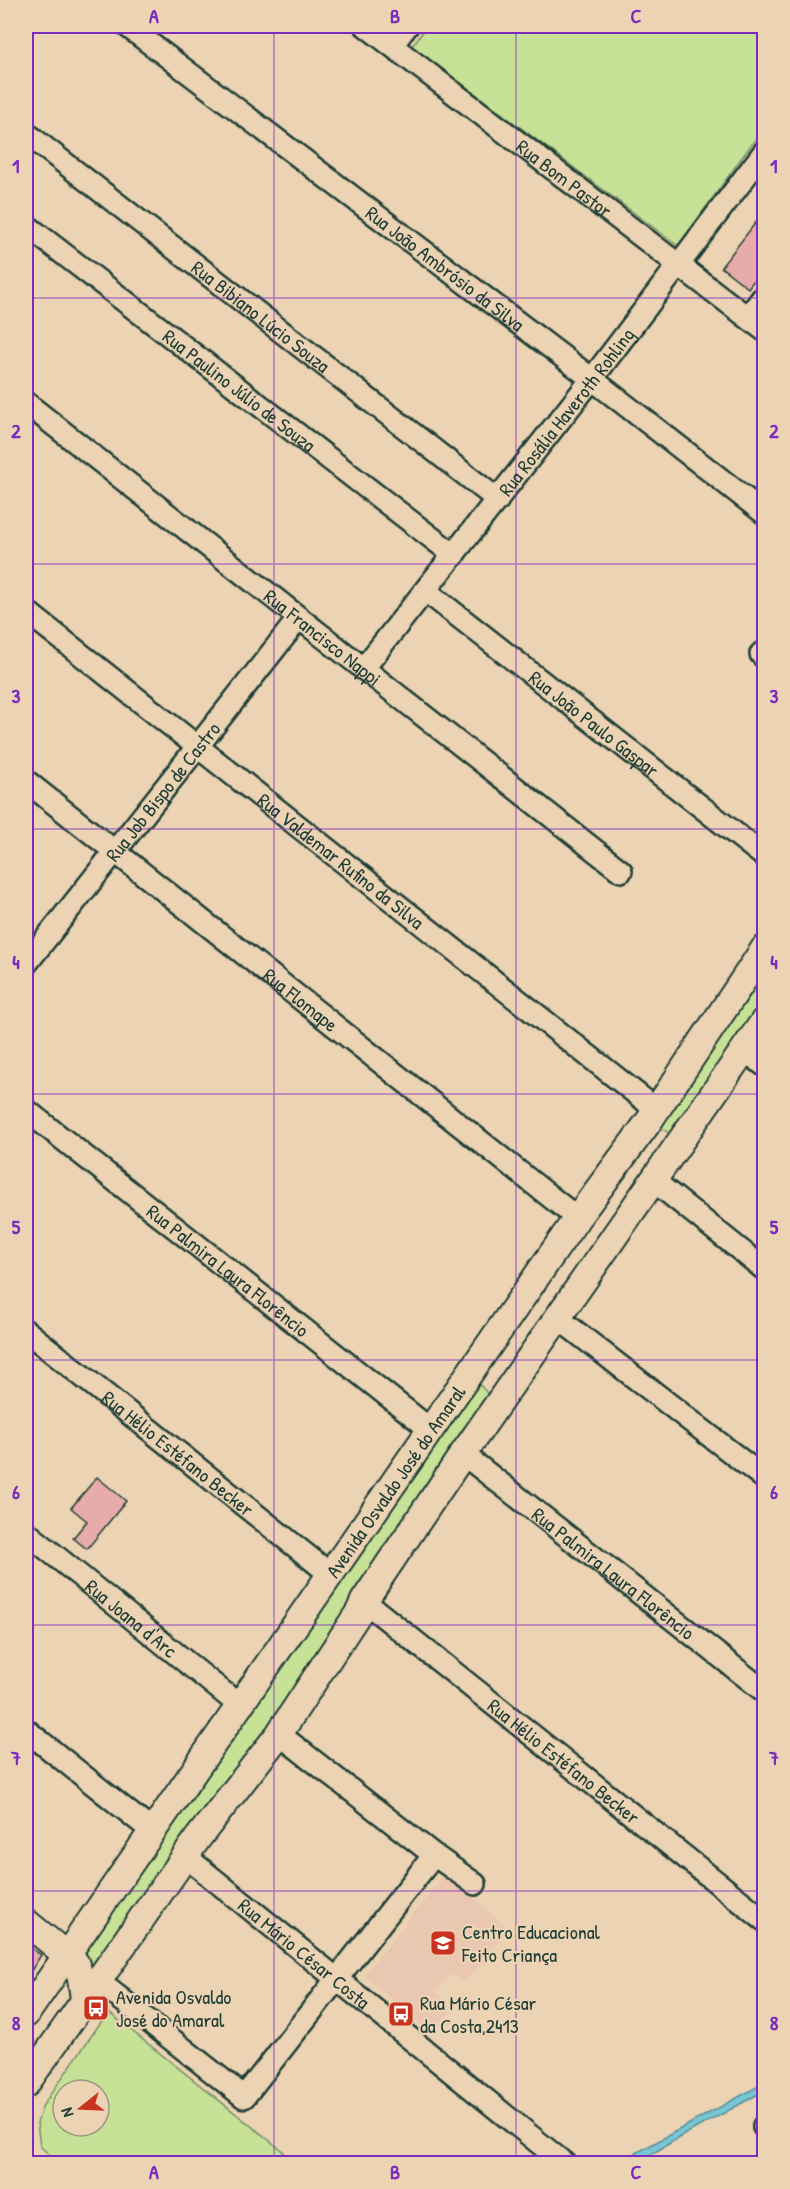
<svg xmlns="http://www.w3.org/2000/svg" width="790" height="2189" font-family="'Patrick Hand',sans-serif">
  <rect width="100%" height="100%" fill="#ecd3b4"/>
  <filter id="ink" filterUnits="userSpaceOnUse"><feTurbulence type="fractalNoise" baseFrequency=".0167" numOctaves="2"/><feDisplacementMap in="SourceGraphic" scale="12" xChannelSelector="R" yChannelSelector="G"/><feConvolveMatrix kernelMatrix="1 2 1 2 8 2 1 2 1" color-interpolation-filters="sRGB"/></filter>
  <g filter="url(#ink)">
    <polygon fill="#eac7b1" points="447,1872 507,1928 487,1959 463,1982 453,1974 436,1990 451,2011 431,2035 364,1975"/>
    <g fill="#c7e197" stroke="#738f66" stroke-width="1.5" fill-rule="evenodd">
      <polygon points="427,26 764,26 764,127 678,246 412,46"/>
      <polygon points="764,969 764,1008 675,1138 658,1125"/>
      <polygon points="479,1384 494,1401 87,1987 82,1956"/>
      <path d="M108,2012L284,2152L274,2163H58L40,2146L37,2123L43,2105ZM63,2090H99V2126H63Z"/>
    </g>
    <polygon fill="#78c6d6" stroke="#548f95" stroke-width="1.5" points="764,2083 764,2091 680,2137 637,2163 618,2163"/>
    <g fill="#e7acaa" stroke="#1f3d34" stroke-width="1.5">
      <polygon points="757,221 765,227 765,266 748,288 721,267"/>
      <polygon points="97,1477 126,1501 87,1549 73,1538 87,1521 71,1508"/>
      <polygon points="26,1945 41,1955 26,1979"/>
    </g>
    <g fill="none" stroke-linecap="round" stroke-linejoin="round">
      <defs>
        <g id="minor">
          <path id="s1" d="M127,26L592,379L764,513"/>
          <path id="s2" d="M366,26L764,330"/>
          <polyline points="392,45 407,26"/>
          <path id="s3" d="M26,133L498,500"/>
          <path id="s4" d="M26,225L454,555"/>
          <polyline points="748,317 764,296"/>
          <path id="s5" d="M26,403L621,871"/>
          <path id="s6" d="M426,591L764,856"/>
          <path id="s7" d="M26,611L657,1110"/>
          <polyline points="761,654 764,657"/>
          <path id="s8" d="M363,669L592,379L764,152"/>
          <path id="s9" d="M26,781L577,1218"/>
          <path id="s10" d="M26,964L299,618"/>
          <polyline points="744,1050 764,1065"/>
          <path id="s11" d="M26,1110L431,1430"/>
          <polyline points="654,1181 764,1269"/>
          <polyline points="558,1318 764,1478"/>
          <path id="s12" d="M26,1331L330,1574"/>
          <path id="s13" d="M463,1454L764,1691"/>
          <path id="s14" d="M26,1532L239,1705"/>
          <path id="s15" d="M364,1601L764,1920"/>
          <polyline points="26,1730 152,1831"/>
          <polyline points="279,1734 434,1855 475,1884"/>
          <path id="s16" d="M185,1856L565,2164"/>
          <polyline points="97,1980 244,2097 434,1855"/>
          <polyline points="764,2126 764,2127"/>
        </g>
        <g id="major">
          <polyline points="26,1922 75,1962 81,1978 84,1999"/>
          <path id="s17" d="M26,2014L577,1218L647,1124L764,949"/>
          <polyline points="26,2084 198,1838 279,1734 359,1612 364,1601 463,1454 764,1021"/>
        </g>
      </defs>
      <use href="#minor" stroke="#1f3d34" stroke-width="26"/>
      <use href="#major" stroke="#1f3d34" stroke-width="30"/>
      <use href="#minor" stroke="#ecd3b4" stroke-width="21"/>
      <use href="#major" stroke="#ecd3b4" stroke-width="26"/>
    </g>
  </g>
  <path fill="none" stroke="#7b2cbf" stroke-width="1.5" stroke-opacity="0.55" d="M274,26V2164M516,26V2164M26,298H764M26,564H764M26,829H764M26,1094H764M26,1360H764M26,1625H764M26,1891H764"/>
  <defs>
    <symbol id="school-square" viewBox="-11 -11 22 22"><rect x="-9" y="-9" width="18" height="18" rx="4" fill="#c8321e" stroke="#ecd3b4"/><path d="M0-5L7-2L0 1L-7-2ZM-4 1L0 2.5L4 1V4Q0 6-4 4Z" fill="#fff"/></symbol>
    <symbol id="bus-square" viewBox="-11 -11 22 22"><rect x="-9" y="-9" width="18" height="18" rx="4" fill="#c8321e" stroke="#ecd3b4"/><path d="M-5-6H5V4H4V6H2V4H-2V6H-4V4H-5ZM-3.5-4V0h7V-4ZM-3.5 1.2v1.5H-2V1.2ZM2 1.2v1.5H3.5V1.2Z" fill="#fff"/></symbol>
  </defs>
  <g fill-rule="evenodd">
    <use href="#school-square" x="428" y="1928" width="30" height="30"/>
    <use href="#bus-square" x="81" y="1993" width="30" height="30"/>
    <use href="#bus-square" x="386" y="1999" width="30" height="30"/>
  </g>
  <g text-anchor="middle" dominant-baseline="central" stroke-width="4.5" stroke-linejoin="round" paint-order="stroke">
    <g font-size="20" fill="#1f3d34" stroke="#ecd3b4">
      <text stroke="none"><textPath href="#s2" startOffset="250">Rua Bom Pastor</textPath></text>
      <text stroke="none"><textPath href="#s1" startOffset="400">Rua João Ambrósio da Silva</textPath></text>
      <text stroke="none"><textPath href="#s3" startOffset="298">Rua Bibiano Lúcio Souza</textPath></text>
      <text stroke="none"><textPath href="#s4" startOffset="270">Rua Paulino Júlio de Souza</textPath></text>
      <text stroke="none"><textPath href="#s8" startOffset="328">Rua Rosália Haveroth Rohling</textPath></text>
      <text stroke="none"><textPath href="#s5" startOffset="378">Rua Francisco Nappi</textPath></text>
      <text stroke="none"><textPath href="#s6" startOffset="214">Rua João Paulo Gaspar</textPath></text>
      <text stroke="none"><textPath href="#s10" startOffset="220">Rua Job Bispo de Castro</textPath></text>
      <text stroke="none"><textPath href="#s7" startOffset="402">Rua Valdemar Rufino da Silva</textPath></text>
      <text stroke="none"><textPath href="#s9" startOffset="351">Rua Flomape</textPath></text>
      <text stroke="none"><textPath href="#s11" startOffset="258">Rua Palmira Laura Florêncio</textPath></text>
      <text stroke="none"><textPath href="#s12" startOffset="195">Rua Hélio Estéfano Becker</textPath></text>
      <text stroke="none"><textPath href="#s17" startOffset="648">Avenida Osvaldo José do Amaral</textPath></text>
      <text stroke="none"><textPath href="#s13" startOffset="192">Rua Palmira Laura Florêncio</textPath></text>
      <text stroke="none"><textPath href="#s14" startOffset="136">Rua Joana d'Arc</textPath></text>
      <text stroke="none"><textPath href="#s15" startOffset="256">Rua Hélio Estéfano Becker</textPath></text>
      <text stroke="none"><textPath href="#s16" startOffset="154">Rua Mário César Costa</textPath></text>
    </g>
    <g font-size="20" fill="#1f3d34" stroke="#ecd3b4" text-anchor="start">
      <text x="462" y="1931">Centro Educacional<tspan x="462" dy="23">Feito Criança</tspan></text>
      <text x="116" y="1996">Avenida Osvaldo<tspan x="116" dy="23">José do Amaral</tspan></text>
      <text x="420" y="2002">Rua Mário César<tspan x="420" dy="23">da Costa,2413</tspan></text>
    </g>
  </g>
  <rect width="790" height="2189" fill="none" stroke="#ecd3b4" stroke-width="66"/>
  <g transform="translate(81 2108) rotate(252)"><circle r="28" fill="#ecd3b4" stroke="#9a9781" stroke-width="1.5"/>
  <path d="M0-4.5L10 22L0 15L-10 22Z" fill="#c8321e"/>
  <text y="-9" font-size="16" font-weight="bold" text-anchor="middle" fill="#1f3d34">N</text>
  </g>
  <rect x="33" y="33" width="724" height="2123" fill="none" stroke="#7b2cbf" stroke-width="2"/>
  <g font-size="20" text-anchor="middle" font-weight="bold" fill="#7b2cbf">
    <text x="154" y="23">A</text>
    <text x="395" y="23">B</text>
    <text x="636" y="23">C</text>
    <text x="16" y="173">1</text>
    <text x="774" y="173">1</text>
    <text x="16" y="438">2</text>
    <text x="774" y="438">2</text>
    <text x="16" y="703">3</text>
    <text x="774" y="703">3</text>
    <text x="16" y="969">4</text>
    <text x="774" y="969">4</text>
    <text x="16" y="1234">5</text>
    <text x="774" y="1234">5</text>
    <text x="16" y="1499">6</text>
    <text x="774" y="1499">6</text>
    <text x="16" y="1765">7</text>
    <text x="774" y="1765">7</text>
    <text x="16" y="2030">8</text>
    <text x="774" y="2030">8</text>
    <text x="154" y="2179">A</text>
    <text x="395" y="2179">B</text>
    <text x="636" y="2179">C</text>
  </g>
</svg>
